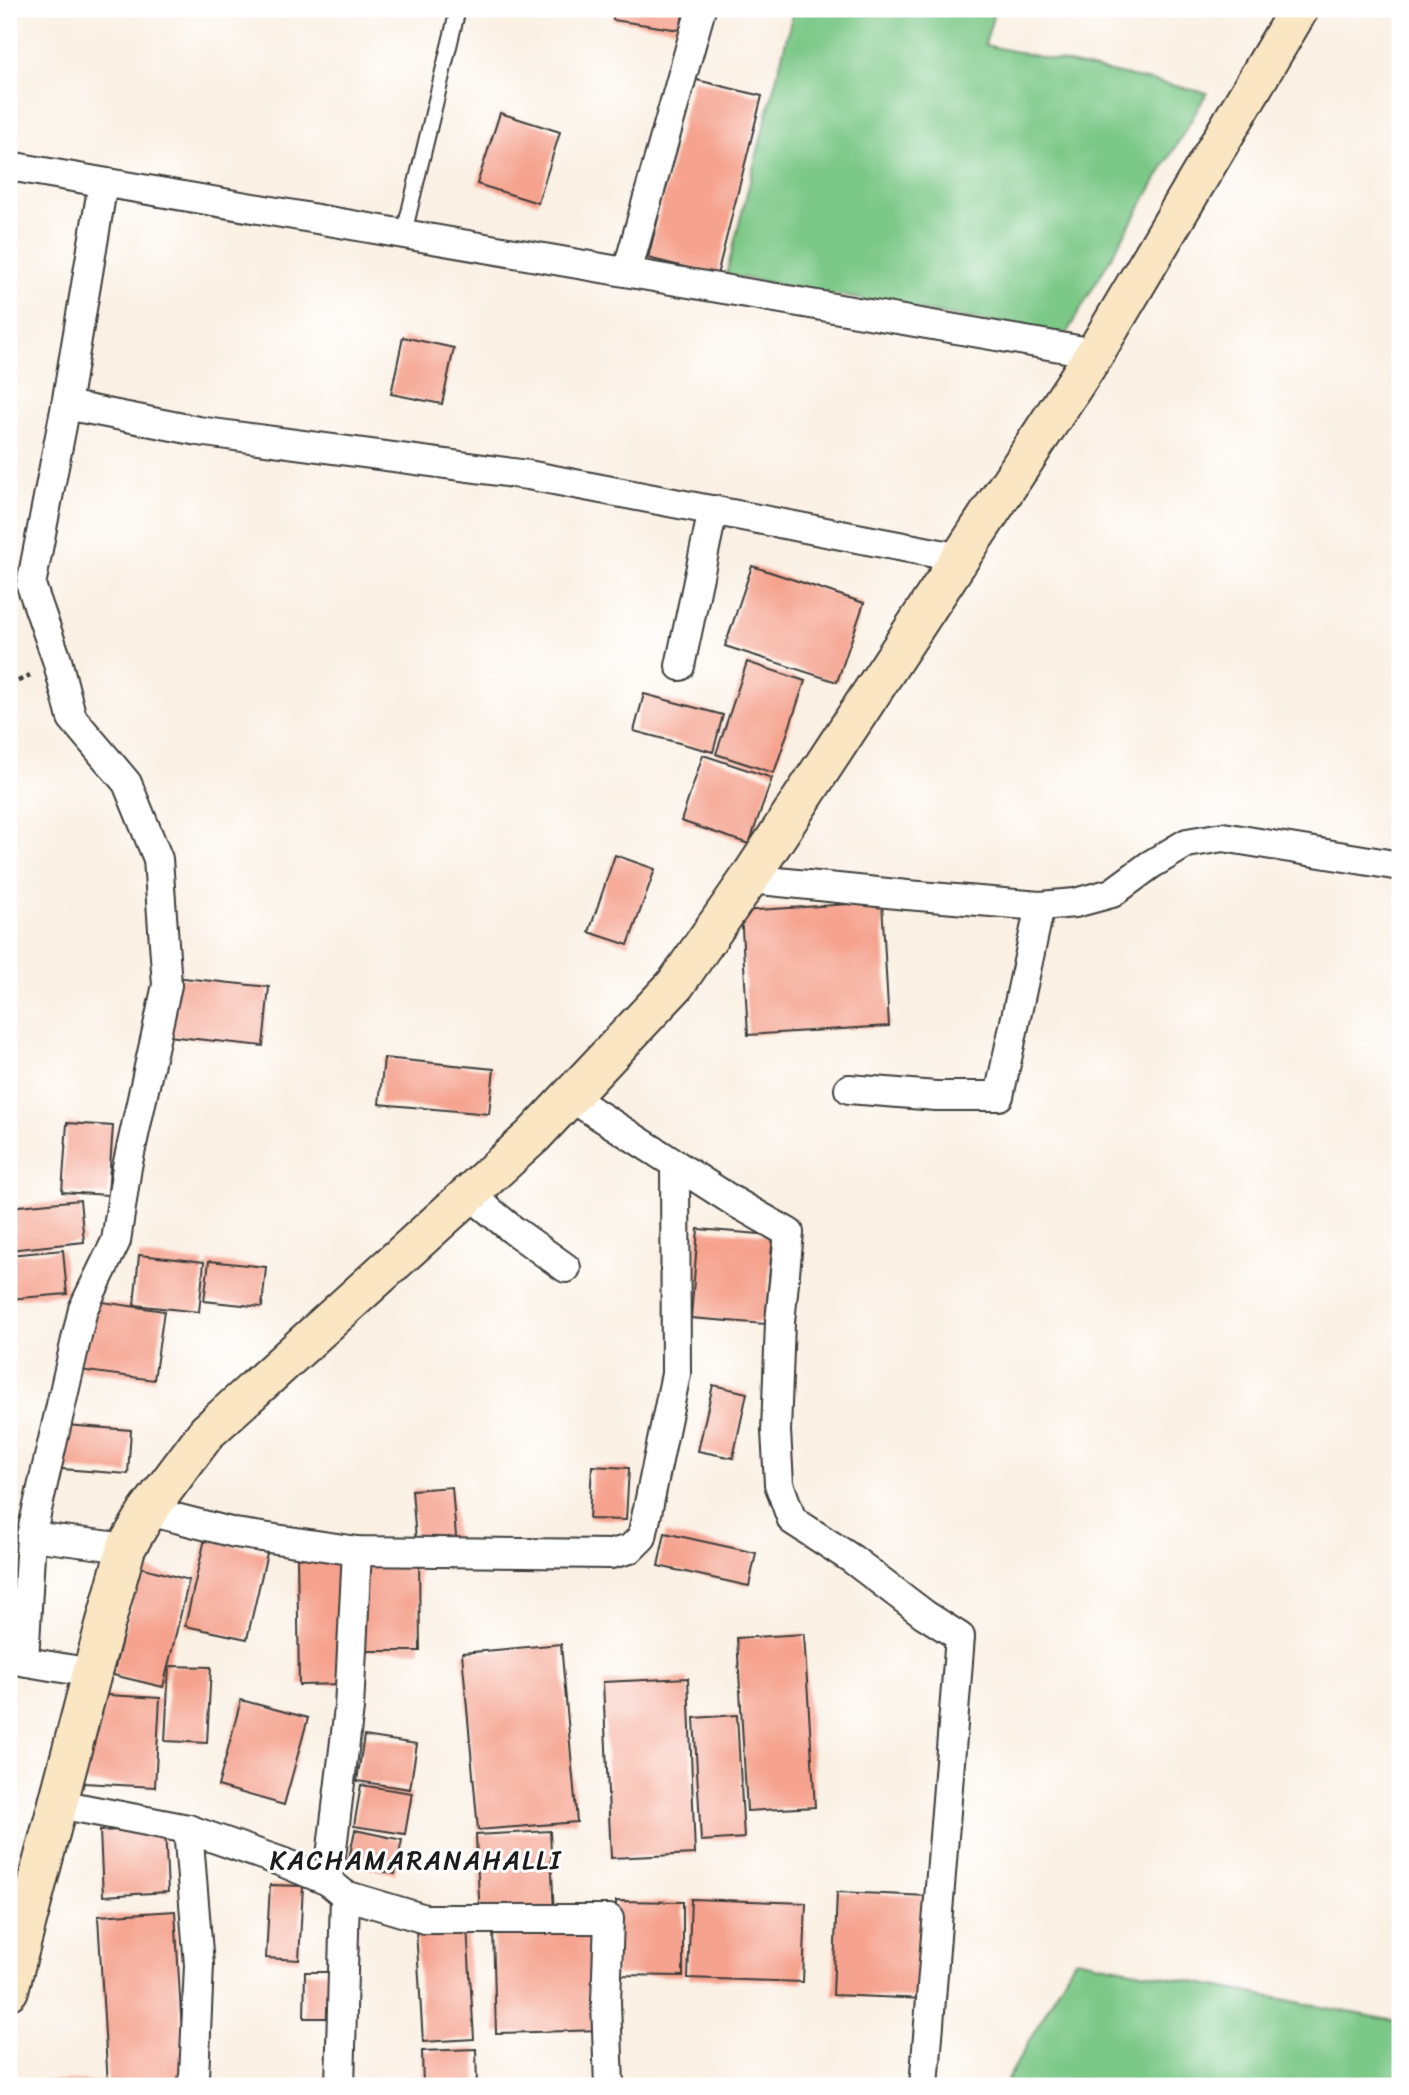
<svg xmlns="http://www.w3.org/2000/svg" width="1409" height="2095" font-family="Sriracha,sans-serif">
  <rect width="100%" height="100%" fill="#fff"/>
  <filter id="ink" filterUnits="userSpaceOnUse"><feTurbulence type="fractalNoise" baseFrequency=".0143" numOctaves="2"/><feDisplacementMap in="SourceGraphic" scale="14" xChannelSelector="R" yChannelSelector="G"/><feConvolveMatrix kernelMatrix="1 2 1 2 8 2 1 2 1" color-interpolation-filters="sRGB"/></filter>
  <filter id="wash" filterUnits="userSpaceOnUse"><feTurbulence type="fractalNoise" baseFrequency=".00686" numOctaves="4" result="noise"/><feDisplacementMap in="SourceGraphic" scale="28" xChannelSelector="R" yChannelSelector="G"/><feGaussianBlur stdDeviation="1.57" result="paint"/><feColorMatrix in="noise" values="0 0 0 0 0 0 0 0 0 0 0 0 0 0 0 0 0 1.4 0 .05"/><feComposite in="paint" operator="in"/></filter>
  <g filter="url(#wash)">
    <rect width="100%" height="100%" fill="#faf0e3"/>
    <g fill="#7bc887" stroke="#4c7252" stroke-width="2">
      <polygon points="794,9 995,9 985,45 1207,93 1065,336 726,275"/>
      <polygon points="1075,1959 1400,2022 1400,2086 1004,2086"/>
    </g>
    <g id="blocks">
      <g fill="#f5a38e">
        <polygon points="614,9 684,9 680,30 613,20"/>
        <polygon points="693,79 762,96 717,275 648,258"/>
        <polygon points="500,113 560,132 538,203 477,184"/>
        <polygon points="403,337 454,348 442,404 391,394"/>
        <polygon points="752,566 864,603 837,682 725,646"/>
        <polygon points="747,662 805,681 774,773 716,754"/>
        <polygon points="644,694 723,715 713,752 634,731"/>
        <polygon points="703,755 772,778 749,844 681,821"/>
        <polygon points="615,855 655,869 628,945 589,932"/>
        <polygon points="882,902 889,1026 748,1035 741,911"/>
        <polygon points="174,977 269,987 263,1046 168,1036"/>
        <polygon points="384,1058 494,1069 489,1114 379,1104"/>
        <polygon points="67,1123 113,1126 108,1195 62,1192"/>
        <polygon points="80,1200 84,1242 9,1250 9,1207"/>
        <polygon points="698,1229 773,1235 765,1324 691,1318"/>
        <polygon points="63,1250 67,1294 9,1299 9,1255"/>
        <polygon points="139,1255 204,1262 199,1312 134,1305"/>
        <polygon points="209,1261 266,1267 262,1307 204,1301"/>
        <polygon points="89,1300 164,1311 154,1380 79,1370"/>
        <polygon points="713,1385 747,1393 733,1458 698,1451"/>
        <polygon points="65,1425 131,1430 128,1474 62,1469"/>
        <polygon points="592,1466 629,1468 626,1520 589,1519"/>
        <polygon points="452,1487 457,1549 417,1552 412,1490"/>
        <polygon points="665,1533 756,1553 749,1586 658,1566"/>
        <polygon points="205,1539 267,1553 247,1639 185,1626"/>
        <polygon points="345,1553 346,1684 299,1685 297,1554"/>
        <polygon points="419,1559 420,1651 359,1651 358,1560"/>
        <polygon points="140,1567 189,1580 163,1687 113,1675"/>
        <polygon points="804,1634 815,1807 747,1811 737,1638"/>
        <polygon points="561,1644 577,1822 478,1830 462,1653"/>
        <polygon points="169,1666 211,1667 207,1743 165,1741"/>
        <polygon points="688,1678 695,1854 611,1858 603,1682"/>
        <polygon points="89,1694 160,1698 155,1787 84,1783"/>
        <polygon points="241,1700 308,1718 284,1805 218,1786"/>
        <polygon points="737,1715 744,1838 701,1841 694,1718"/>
        <polygon points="364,1736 417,1744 410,1789 357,1781"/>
        <polygon points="361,1785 412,1793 405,1834 354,1826"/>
        <polygon points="165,1828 168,1892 103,1896 100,1831"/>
        <polygon points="355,1830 402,1840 395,1874 348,1864"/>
        <polygon points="550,1831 554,1915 480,1919 476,1835"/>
        <polygon points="270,1885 303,1886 299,1960 266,1958"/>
        <polygon points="837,1892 929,1896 925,1999 833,1995"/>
        <polygon points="691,1899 806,1903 803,1982 688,1978"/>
        <polygon points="616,1901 683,1902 683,1976 616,1975"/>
        <polygon points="175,1911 185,2084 108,2086 98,1916"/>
        <polygon points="467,1926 474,2039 423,2042 416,1930"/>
        <polygon points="600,1926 602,2030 496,2033 493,1929"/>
        <polygon points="305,1972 341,1972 340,2018 304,2018"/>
        <polygon points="476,2049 477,2086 423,2086 422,2051"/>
        <polygon points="9,2080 104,2082 104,2086 9,2086"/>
      </g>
    </g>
  </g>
  <g filter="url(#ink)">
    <use href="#blocks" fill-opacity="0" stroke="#3d3c3a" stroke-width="2"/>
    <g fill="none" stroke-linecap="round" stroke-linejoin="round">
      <defs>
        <polyline id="lane" points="404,233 458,9"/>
        <g id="street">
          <polyline points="9,166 1095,353"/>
          <polyline points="103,183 66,405 198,431 528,475 961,558"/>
          <polyline points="627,272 701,9"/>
          <polyline points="680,666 713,510"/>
          <polyline points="749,879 907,895 1040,906 1075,903 1112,893 1150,865 1187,843 1223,837 1400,866"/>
          <polyline points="849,1089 936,1096 999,1096 1040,906"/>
          <polyline points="570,1097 733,1201 789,1233 780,1322 776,1431 779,1484 792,1520 852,1559 924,1614 960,1637 924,2086"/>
          <polyline points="469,1194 513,1230 566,1268"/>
          <polyline points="148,1511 235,1533 357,1551 611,1554 630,1549 642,1537 676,1374 675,1164"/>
          <polyline points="31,1536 126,1548"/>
          <polyline points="9,1659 92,1673"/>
          <polyline points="24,1661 31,1536 83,1309 116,1241 127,1167 167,985 158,859 127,783 72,718 57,660 31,585 66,405"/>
          <polyline points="59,1804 188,1829 282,1862 328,1881 345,1895 425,1919 609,1919 606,2002 609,2086"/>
          <polyline points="188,1829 199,1965 194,2077 191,2086"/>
          <polyline points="328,1881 349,1708 357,1551"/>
          <polyline points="340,2086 345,1895"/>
        </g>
        <polyline id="secondary" points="9,1990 92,1673 126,1548 148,1511 207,1432 533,1136 675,985 749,879 1095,353 1299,9"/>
      </defs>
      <use href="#lane" stroke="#3d3c3a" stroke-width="18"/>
      <use href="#street" stroke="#3d3c3a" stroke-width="32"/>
      <use href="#secondary" stroke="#3d3c3a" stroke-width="42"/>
      <polyline stroke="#3d3c3a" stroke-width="4.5" stroke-dasharray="5 5" stroke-linecap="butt" points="9,686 30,675"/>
      <use href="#lane" stroke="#fff" stroke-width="14"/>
      <use href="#street" stroke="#fff" stroke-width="28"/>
      <use href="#secondary" stroke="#fbe6c4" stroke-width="38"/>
    </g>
  </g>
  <g text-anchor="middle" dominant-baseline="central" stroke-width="6" stroke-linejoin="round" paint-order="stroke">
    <g font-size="26" letter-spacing="2" fill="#1c1c1c" stroke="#fff">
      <text x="416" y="1860">KACHAMARANAHALLI</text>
    </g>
  </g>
  <rect width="1409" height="2095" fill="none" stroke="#fff" stroke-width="35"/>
</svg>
